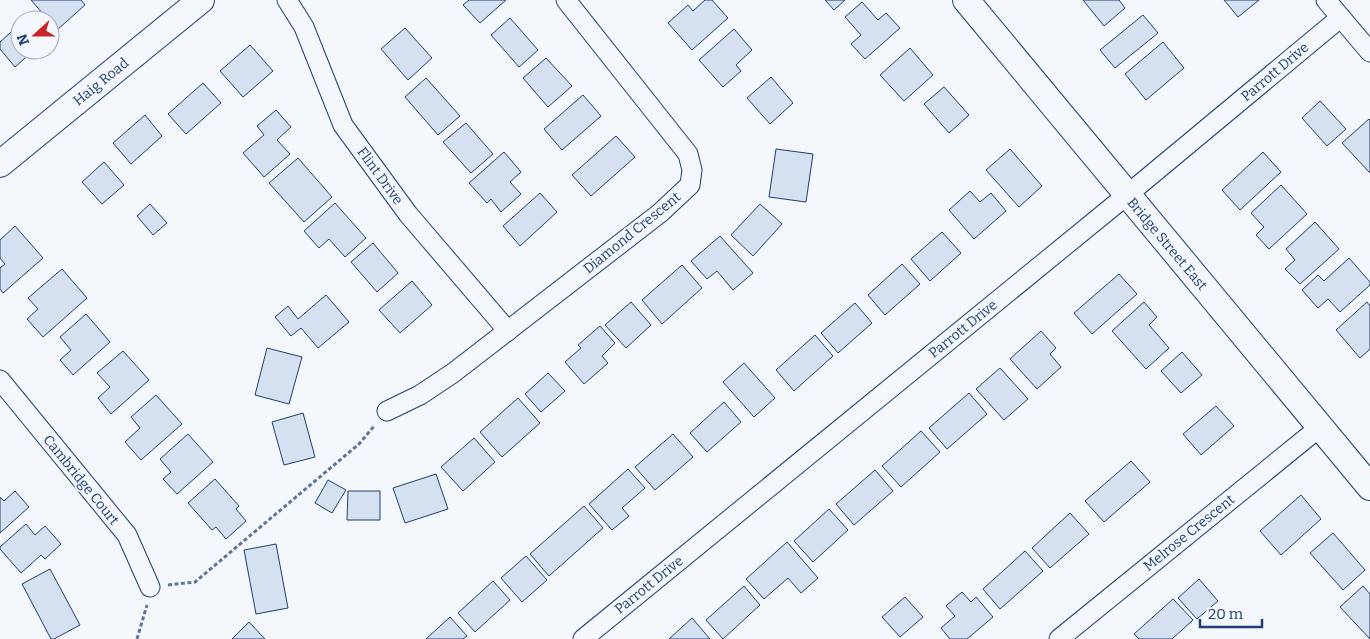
<svg xmlns="http://www.w3.org/2000/svg" width="1370" height="639" font-family="Bitter,serif">
  <rect width="100%" height="100%" fill="#f4f7fb"/>
  <g fill="#d5e0f0" stroke="#1d3f73">
    <polygon points="31,0 81,0 85,5 57,30"/>
    <polygon points="469,0 506,0 480,23 463,5"/>
    <polygon points="705,0 712,0 728,18 692,50 668,23 688,5 693,11"/>
    <polygon points="825,0 845,0 834,10"/>
    <polygon points="1083,0 1119,0 1125,8 1104,26"/>
    <polygon points="1224,0 1259,0 1238,17"/>
    <polygon points="862,2 878,20 886,13 900,28 865,59 851,44 861,35 845,17"/>
    <polygon points="1143,15 1158,33 1115,68 1100,50"/>
    <polygon points="510,18 538,50 519,67 491,35"/>
    <polygon points="20,24 20,50 34,50 15,67 0,49 0,42"/>
    <polygon points="405,28 432,58 408,80 381,49"/>
    <polygon points="734,29 752,50 736,65 741,71 723,87 699,60"/>
    <polygon points="1163,42 1184,68 1146,100 1125,74"/>
    <polygon points="250,45 273,71 243,97 220,71"/>
    <polygon points="910,48 933,75 904,101 880,75"/>
    <polygon points="546,58 572,86 548,107 523,78"/>
    <polygon points="771,77 793,103 770,124 747,98"/>
    <polygon points="426,78 460,116 438,135 405,97"/>
    <polygon points="203,83 221,103 186,134 168,114"/>
    <polygon points="944,87 969,115 949,133 924,104"/>
    <polygon points="583,95 601,116 562,150 544,129"/>
    <polygon points="1320,101 1346,129 1327,146 1302,118"/>
    <polygon points="276,110 291,127 277,140 290,154 264,177 243,153 264,135 257,126"/>
    <polygon points="145,115 162,136 131,164 113,143"/>
    <polygon points="1369,119 1370,120 1370,173 1342,143"/>
    <polygon points="466,123 493,154 471,173 443,142"/>
    <polygon points="616,136 635,157 591,196 572,175"/>
    <polygon points="776,149 813,154 806,202 769,197"/>
    <polygon points="1010,149 1042,186 1019,207 986,170"/>
    <polygon points="504,152 521,172 510,182 521,194 501,212 491,199 487,203 469,183"/>
    <polygon points="1263,152 1281,172 1240,210 1222,190"/>
    <polygon points="298,158 332,197 304,222 269,183"/>
    <polygon points="104,162 124,185 102,204 82,182"/>
    <polygon points="1281,185 1307,214 1269,249 1256,235 1264,227 1251,213"/>
    <polygon points="970,191 980,202 991,193 1006,211 974,239 949,210"/>
    <polygon points="540,193 557,212 520,246 503,226"/>
    <polygon points="335,203 366,238 345,257 329,239 319,248 304,231"/>
    <polygon points="150,204 167,223 153,235 137,216"/>
    <polygon points="760,204 782,224 753,256 731,235"/>
    <polygon points="1315,222 1339,249 1300,284 1285,269 1295,260 1286,249"/>
    <polygon points="15,226 43,258 3,293 0,289 0,268 5,264 0,258 0,240"/>
    <polygon points="942,232 961,253 930,281 911,259"/>
    <polygon points="720,236 753,273 733,290 717,271 707,279 691,261"/>
    <polygon points="373,243 398,273 377,292 351,262"/>
    <polygon points="1349,258 1370,282 1370,285 1340,312 1328,299 1318,308 1302,290 1318,275 1324,281"/>
    <polygon points="902,264 920,284 885,315 868,295"/>
    <polygon points="682,265 702,288 662,324 642,300"/>
    <polygon points="62,269 87,298 43,337 27,319 38,309 28,298"/>
    <polygon points="1119,274 1137,294 1092,334 1074,313"/>
    <polygon points="412,281 432,305 400,333 379,310"/>
    <polygon points="326,295 349,322 318,348 301,328 291,336 275,317 288,306 298,319"/>
    <polygon points="631,302 651,325 626,348 605,325"/>
    <polygon points="1144,302 1157,317 1149,325 1169,348 1146,369 1112,331"/>
    <polygon points="1367,302 1370,306 1370,349 1360,358 1336,330"/>
    <polygon points="855,303 872,323 838,353 821,333"/>
    <polygon points="86,314 110,342 73,375 60,360 71,350 60,337"/>
    <polygon points="600,326 615,343 602,356 608,363 584,384 565,362 581,348 578,345"/>
    <polygon points="1041,331 1056,348 1050,354 1061,367 1037,389 1010,359"/>
    <polygon points="815,335 833,356 794,391 776,370"/>
    <polygon points="267,348 302,357 289,404 255,395"/>
    <polygon points="123,351 149,380 111,414 98,398 110,387 97,373"/>
    <polygon points="1182,352 1202,375 1181,393 1161,371"/>
    <polygon points="744,363 775,398 754,417 723,382"/>
    <polygon points="1000,368 1028,399 1004,420 976,389"/>
    <polygon points="548,373 565,391 541,412 525,394"/>
    <polygon points="969,393 987,414 947,449 929,428"/>
    <polygon points="156,395 182,424 141,460 125,442 140,428 131,417"/>
    <polygon points="518,398 540,423 502,457 480,432"/>
    <polygon points="724,402 741,422 707,452 690,433"/>
    <polygon points="1216,406 1234,426 1201,455 1183,434"/>
    <polygon points="303,413 315,457 284,465 272,422"/>
    <polygon points="921,431 940,452 901,487 882,466"/>
    <polygon points="188,434 213,462 177,494 163,479 171,472 160,459"/>
    <polygon points="673,434 693,457 655,490 635,467"/>
    <polygon points="474,438 495,462 463,491 441,467"/>
    <polygon points="1131,461 1150,482 1104,522 1085,501"/>
    <polygon points="628,469 645,488 622,508 629,516 612,530 589,504"/>
    <polygon points="875,470 893,491 854,525 836,504"/>
    <polygon points="436,474 448,509 405,523 393,488"/>
    <polygon points="215,479 239,506 236,509 246,521 226,539 216,527 212,530 188,503"/>
    <polygon points="328,480 346,490 332,513 315,503"/>
    <polygon points="15,491 29,507 0,533 0,497 4,501"/>
    <polygon points="348,491 380,491 380,520 347,520"/>
    <polygon points="1301,495 1321,519 1281,555 1260,531"/>
    <polygon points="584,506 603,528 549,576 530,554"/>
    <polygon points="829,509 848,530 813,562 794,541"/>
    <polygon points="1070,513 1089,534 1050,568 1032,548"/>
    <polygon points="26,524 35,535 45,526 61,544 45,559 41,555 21,573 0,549 0,547"/>
    <polygon points="1333,533 1365,570 1343,590 1310,553"/>
    <polygon points="787,542 818,578 801,593 788,578 764,599 746,579"/>
    <polygon points="276,544 288,608 256,614 244,550"/>
    <polygon points="1025,551 1043,571 1000,609 983,589"/>
    <polygon points="526,556 547,580 522,602 501,578"/>
    <polygon points="50,569 80,625 54,639 51,639 22,584"/>
    <polygon points="1199,579 1218,601 1197,619 1178,598"/>
    <polygon points="493,581 510,600 475,632 458,613"/>
    <polygon points="744,586 760,605 723,639 706,620"/>
    <polygon points="1363,586 1370,594 1370,639 1340,607"/>
    <polygon points="962,592 971,602 976,597 993,617 967,639 950,639 941,628 955,616 946,606"/>
    <polygon points="905,597 923,617 900,637 882,617"/>
    <polygon points="1173,599 1193,620 1172,639 1139,639 1134,634"/>
    <polygon points="450,617 467,636 463,639 426,639"/>
    <polygon points="692,618 710,639 669,639 680,629"/>
    <polygon points="249,622 265,639 232,639"/>
  </g>
  <g fill="none" stroke-linecap="round" stroke-linejoin="round">
    <defs>
      <g id="street">
        <polyline points="287,0 304,27 343,125 408,214 508,331"/>
        <polyline points="1326,0 1370,52"/>
        <polyline points="0,380 127,535 150,587"/>
        <polyline points="387,411 420,395 453,373 660,213 690,185 692,170 688,154 566,0"/>
        <polyline points="583,639 1127,195 1340,18"/>
        <polyline points="1059,639 1320,427"/>
      </g>
      <g id="secondary">
        <polyline points="966,0 1370,487"/>
        <polyline points="0,164 201,0"/>
      </g>
    </defs>
    <use href="#street" stroke="#1d3f73" stroke-width="21"/>
    <use href="#secondary" stroke="#1d3f73" stroke-width="28"/>
    <g stroke="#5e769c" stroke-width="3" stroke-dasharray="4 2.5" stroke-linecap="butt">
      <polyline points="168,585 195,582 359,444 375,425"/>
      <polyline points="137,639 147,605"/>
    </g>
    <use href="#street" stroke="#f4f7fb" stroke-width="19"/>
    <use href="#secondary" stroke="#f4f7fb" stroke-width="26"/>
  </g>
  <g text-anchor="middle" dominant-baseline="central" stroke-width="4" stroke-linejoin="round" paint-order="stroke">
    <g font-size="14" fill="#1d3f73" stroke="#f4f7fb">
      <text transform="translate(1275 72) rotate(-40)">Parrott Drive</text>
      <text transform="translate(101 82) rotate(-39)">Haig Road</text>
      <text transform="translate(380 176) rotate(54)">Flint Drive</text>
      <text transform="translate(632 233) rotate(-39)">Diamond Crescent</text>
      <text transform="translate(1167 244) rotate(50)">Bridge Street East</text>
      <text transform="translate(963 329) rotate(-39)">Parrott Drive</text>
      <text transform="translate(81 480) rotate(51)">Cambridge Court</text>
      <text transform="translate(1189 533) rotate(-39)">Melrose Crescent</text>
      <text transform="translate(649 585) rotate(-39)">Parrott Drive</text>
    </g>
  </g>
  <g transform="translate(35 35) rotate(249)"><circle r="24" fill="#f4f7fb" stroke="#9eadc5"/>
  <path d="M0-4L9 19L0 12L-9 19Z" fill="#c62828"/>
  <text y="-8" font-size="14" font-weight="bold" text-anchor="middle" fill="#1d3f73">N</text>
  </g>
  <path d="M1200 619v8h62v-8" fill="none" stroke="#1d3f73" stroke-width="2.5"/>
  <text x="1208" y="619" font-size="15" fill="#1d3f73" stroke="#f4f7fb" stroke-width="4" paint-order="stroke">20 m</text>
</svg>
